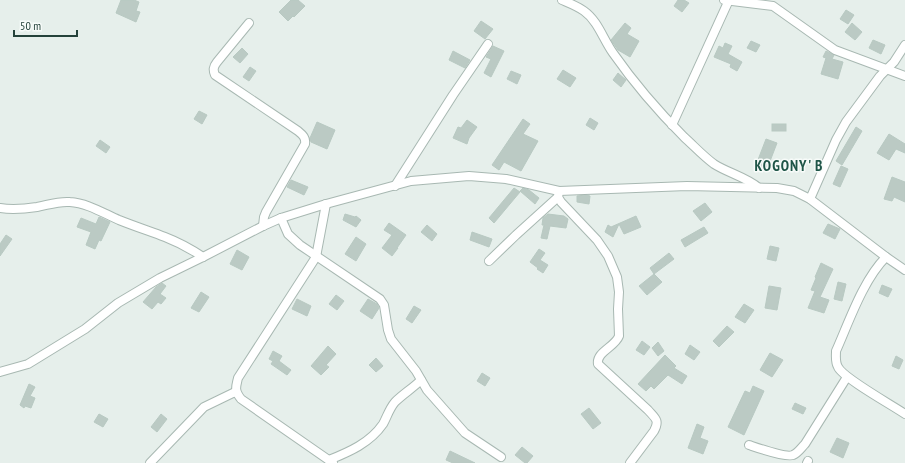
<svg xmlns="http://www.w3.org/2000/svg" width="905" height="463" font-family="'PT Sans Narrow',sans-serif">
  <rect width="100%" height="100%" fill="#e6efeb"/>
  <g fill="#bbcac4" stroke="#b8c9c2">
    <polygon points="121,0 134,0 139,2 136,11 140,12 136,22 116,13"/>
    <polygon points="291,0 298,0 305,6 294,17 293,16 288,21 279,12"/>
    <polygon points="678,0 684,0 689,3 682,12 674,6"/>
    <polygon points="846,10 854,15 848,24 840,19"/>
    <polygon points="481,21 493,29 485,39 474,31"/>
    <polygon points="625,23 631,28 627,34 639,41 630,57 618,50 611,40"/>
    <polygon points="852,23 862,32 855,40 845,32"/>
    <polygon points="873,40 885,45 881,54 869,48"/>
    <polygon points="751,41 760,45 756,52 747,48"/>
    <polygon points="725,43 732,46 728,54 742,62 737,71 730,67 731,64 714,57 719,46 723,48"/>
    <polygon points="493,46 504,51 491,77 484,73 491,59 486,57"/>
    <polygon points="242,48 248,54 240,63 233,57"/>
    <polygon points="453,51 470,60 465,68 449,60"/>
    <polygon points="826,51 834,55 832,59 843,62 838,79 821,74 826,58 823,57"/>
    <polygon points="250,67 256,71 249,81 243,77"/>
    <polygon points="563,70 576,78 570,87 557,79"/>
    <polygon points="511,71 521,75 517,84 507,79"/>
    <polygon points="618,73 626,80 621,87 613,80"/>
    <polygon points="199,111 207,115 202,124 194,119"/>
    <polygon points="590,118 598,123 594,130 586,125"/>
    <polygon points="523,119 530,124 523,134 538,141 521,171 504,162 499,170 492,165"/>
    <polygon points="467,120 477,127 469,138 467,144 453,138 458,127 461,128"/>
    <polygon points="317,122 335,130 327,149 311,142 310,138"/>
    <rect x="772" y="124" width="14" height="7"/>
    <polygon points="856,127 862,131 842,165 836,161"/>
    <polygon points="889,134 905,144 905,153 896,149 889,160 877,153"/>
    <polygon points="766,139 777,143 767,169 756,165"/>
    <polygon points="100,140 110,147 106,153 96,146"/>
    <polygon points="841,166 848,169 840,187 833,184"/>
    <polygon points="892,177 905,182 905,202 894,197 892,201 884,199"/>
    <polygon points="291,180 308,187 304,195 287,187"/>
    <polygon points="514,188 520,192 494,223 489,218"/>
    <polygon points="523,188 529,190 539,198 535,204 520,191"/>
    <polygon points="586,195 590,196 589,204 577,202 577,196"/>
    <polygon points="705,203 712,212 701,221 693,211"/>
    <polygon points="345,214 355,217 356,216 361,220 356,227 343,220"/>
    <polygon points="548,214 564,216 568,219 566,228 550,226 547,239 541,238 544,225 542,225 543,218"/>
    <polygon points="636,216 641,227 624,234 619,224 613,237 605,232 608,225 611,227"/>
    <polygon points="99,217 110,222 101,241 99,240 95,249 86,245 91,232 77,227 81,218 96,224"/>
    <polygon points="389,223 406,235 397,248 398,248 392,256 382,248 392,235 384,230"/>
    <polygon points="828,224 840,229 835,239 823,233"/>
    <polygon points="427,225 437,234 432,241 421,232"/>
    <polygon points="704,227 708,233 685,247 681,240"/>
    <polygon points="472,232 492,239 489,247 470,240"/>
    <polygon points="6,235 12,239 0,256 0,244"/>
    <polygon points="356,237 366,244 356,261 345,254"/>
    <polygon points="770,246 779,248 776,261 767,259"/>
    <polygon points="539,249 545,253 540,260 548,265 543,273 537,269 538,268 530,262"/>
    <polygon points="237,250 249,257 242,270 230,264"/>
    <polygon points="669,253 674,259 654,274 650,268"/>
    <polygon points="821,263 833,269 820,297 829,300 824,313 808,308 815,291 811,290 816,278 815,277"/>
    <polygon points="654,274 662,282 647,295 639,286"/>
    <polygon points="838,282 846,284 842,301 834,299"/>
    <polygon points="162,283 166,286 160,294 166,298 161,304 158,302 152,309 143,302 156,287"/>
    <polygon points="882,285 892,289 888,297 879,293"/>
    <polygon points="769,286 781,288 777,310 765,308"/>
    <polygon points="201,292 209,297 199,312 191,308"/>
    <polygon points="336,295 344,301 337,310 329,304"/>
    <polygon points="297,299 311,306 307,316 292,309"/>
    <polygon points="368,299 377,304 379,308 372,319 360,311"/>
    <polygon points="744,304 754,310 745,323 735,317"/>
    <polygon points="414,306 421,310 412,323 406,319"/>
    <polygon points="727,326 734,332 719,347 713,341"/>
    <polygon points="642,341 650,347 644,355 636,350"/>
    <polygon points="658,342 664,351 658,356 652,348"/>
    <polygon points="690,345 700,352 694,360 685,354"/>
    <polygon points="328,346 336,354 326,365 329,367 321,375 311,366"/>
    <polygon points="273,351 282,356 279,361 291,370 287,375 271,364 273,361 269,359"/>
    <polygon points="770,353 783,360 772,377 760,370"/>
    <polygon points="665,355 676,366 674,368 687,376 682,384 668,375 654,389 651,386 646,391 638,384"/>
    <polygon points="896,356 903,360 899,369 892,366"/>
    <polygon points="376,358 383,366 376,372 369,365"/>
    <polygon points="482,373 490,378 485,386 477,381"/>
    <polygon points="29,384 35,387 30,396 35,398 31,408 25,406 24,408 20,405"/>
    <polygon points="753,386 764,391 744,435 728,427 745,391 750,393"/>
    <polygon points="795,403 806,408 803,414 792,409"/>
    <polygon points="589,408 601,423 593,429 581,414"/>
    <polygon points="99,414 108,419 103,427 94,422"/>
    <polygon points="161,414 167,419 157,432 151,427"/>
    <polygon points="697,424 704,427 700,438 708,441 703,454 688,448"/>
    <polygon points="837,438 849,443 843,458 830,452"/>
    <polygon points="522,447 533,456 527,463 525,463 515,455"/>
    <polygon points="450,451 475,463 453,463 446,460"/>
  </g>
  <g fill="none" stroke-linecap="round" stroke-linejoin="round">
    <defs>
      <g id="street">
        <path d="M562,0C569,3 577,6 584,11C598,21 603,39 613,53C634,83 658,111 684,137C694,146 703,156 714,164C728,173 746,177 759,188"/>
        <polyline points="724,0 773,6 835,50 905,76"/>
        <path d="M249,23L217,62C213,67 213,70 215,75L298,131C303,135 306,138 305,144L266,212L264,217L263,226"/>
        <polyline points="672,125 729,0"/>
        <polyline points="395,186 453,95 488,44"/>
        <path d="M559,191L558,197L561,202L597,240L608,256L617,277L619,292L618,309L619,336C615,347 596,352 598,364L648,410C655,418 660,420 654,431L630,463"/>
        <polyline points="810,199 836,140 846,122 880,76 894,62 905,45"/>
        <path d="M326,204L316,257L238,378C236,387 234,390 241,399L333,463"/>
        <path d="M0,208C12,210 24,209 37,207C48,205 58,201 70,202C87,203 103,213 119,220C134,226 149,231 165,237C178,242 191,249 203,257"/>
        <polyline points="281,218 288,234 300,245 380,299 384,305 388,330 391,339 416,371 427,390 465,433 501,457"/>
        <path d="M886,257C863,280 849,322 836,351C836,357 835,362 838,367C843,378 892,405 905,414"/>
        <polyline points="489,261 516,235 558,197"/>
        <polyline points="0,372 28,364 85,329 118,303 160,278 203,257 263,226 281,218 326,204 411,181 469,176 506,179 559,191 687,186 777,188 794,191 810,199 886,257 905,270"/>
        <path d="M749,445C758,448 786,458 793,455C798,453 801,448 805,444L847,377"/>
        <path d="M329,460C349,452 370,443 383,424C387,417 389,409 395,402C403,394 413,388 421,380"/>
        <polyline points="150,463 204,407 235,392 236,393"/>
        <polyline points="807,463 808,461"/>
      </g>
    </defs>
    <use href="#street" stroke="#a8b8b2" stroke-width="10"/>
    <use href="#street" stroke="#fff" stroke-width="8"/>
  </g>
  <g text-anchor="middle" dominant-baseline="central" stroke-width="3" stroke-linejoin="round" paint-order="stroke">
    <g font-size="15" font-weight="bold" letter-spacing="1" fill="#1f5548" stroke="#f7fbf9">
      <text x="789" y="165">KOGONY' B</text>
    </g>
  </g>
  <path d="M14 30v6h63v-6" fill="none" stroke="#24423a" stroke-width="2"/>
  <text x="20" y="30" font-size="12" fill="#24423a" stroke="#f7fbf9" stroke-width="3" paint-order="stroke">50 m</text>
</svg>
